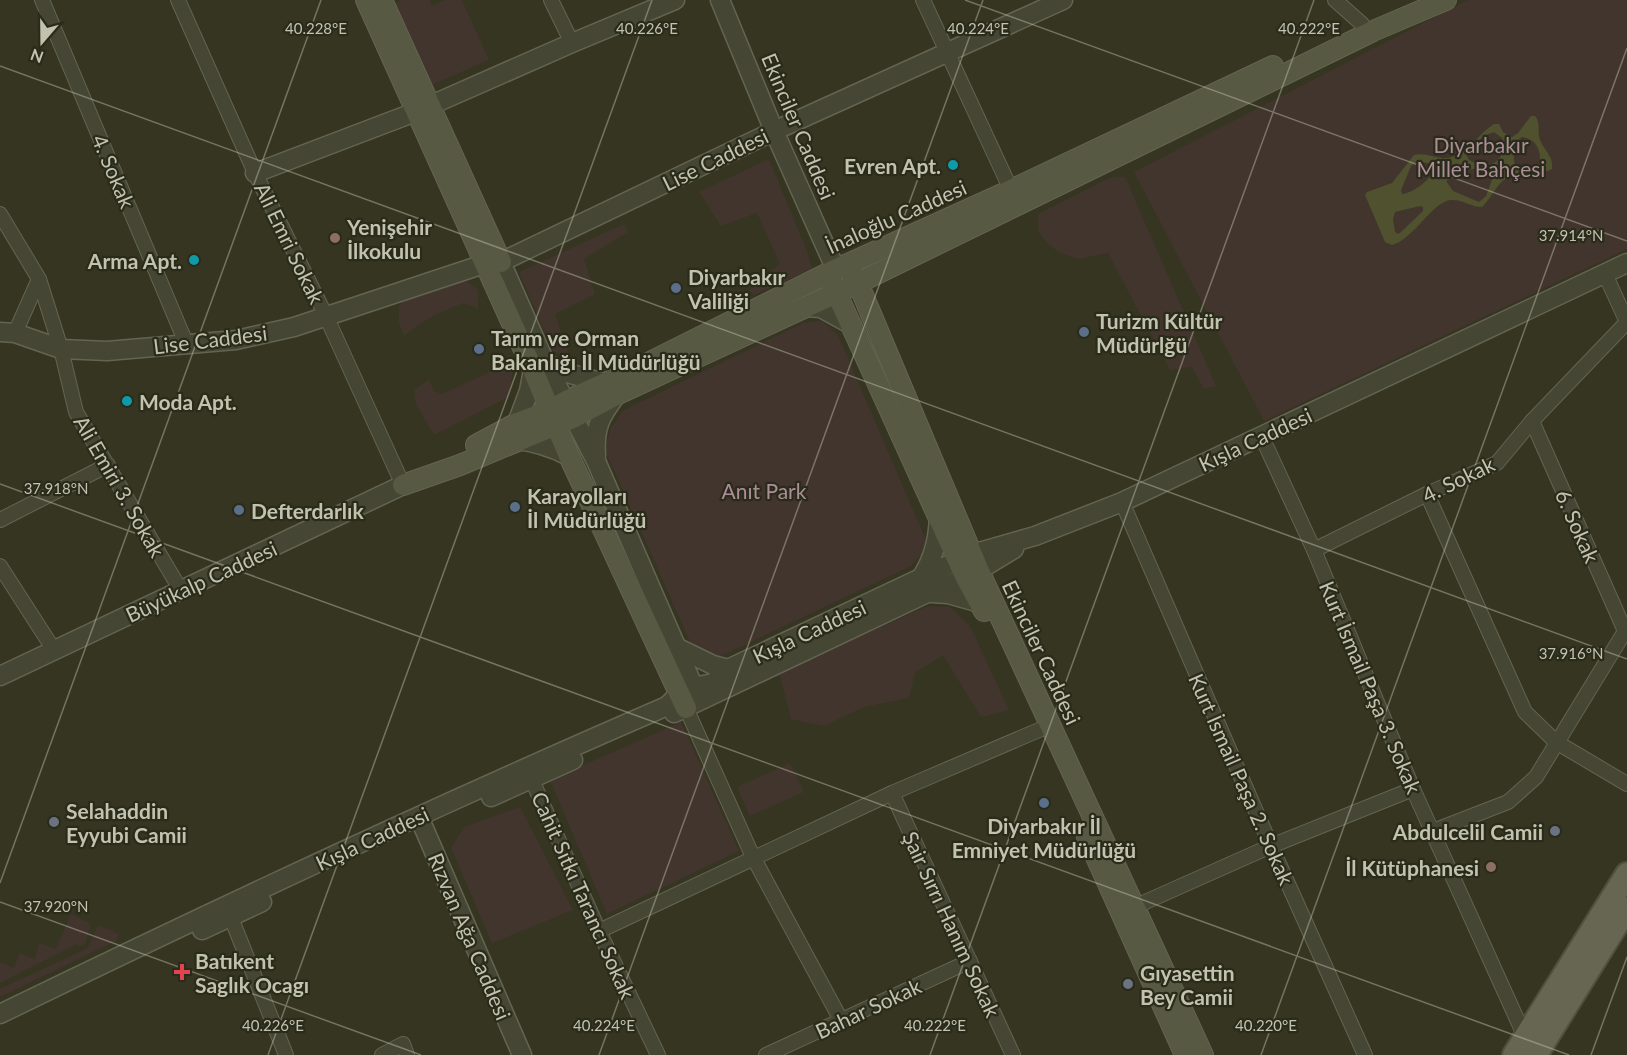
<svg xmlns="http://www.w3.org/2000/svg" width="1627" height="1055" font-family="Lato,sans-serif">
  <rect width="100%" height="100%" fill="#353521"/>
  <g fill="#42352d">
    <polygon points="402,0 430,0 432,6 445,0 462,0 489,60 427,87 393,5"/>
    <polygon points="1468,0 1627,0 1627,249 1264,421 1134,172"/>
    <polygon points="769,159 807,251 812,269 754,295 749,290 780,264 757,213 721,226 699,192"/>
    <polygon points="1112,177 1125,177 1216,386 1204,389 1192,367 1170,370 1108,253 1078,259 1060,253 1047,243 1038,230 1038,214"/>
    <polygon points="624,224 628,232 584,259 595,294 555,314 570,359 553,351 519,272"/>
    <path d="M465,280L478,290V309L464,303C442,311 422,320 404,336L399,323V307L412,292Z"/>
    <polygon points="822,321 838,335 926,540 921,555 911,566 721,656 703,650 690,642 605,450 610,429 622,411 803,323"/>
    <polygon points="510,355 513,371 509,397 434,435 416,405 414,390 429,379 434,391 442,394 494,370 499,361"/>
    <polygon points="928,606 950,607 970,626 1009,710 981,717 943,655 915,673 909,698 864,707 824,726 791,719 779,672"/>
    <polygon points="681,722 739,851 607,914 550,780"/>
    <polygon points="790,763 804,792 750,816 737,787"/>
    <polygon points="520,807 573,910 492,943 451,848 464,827"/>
    <polygon points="71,914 91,924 85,944 79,947 77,944 0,983 0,962 14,968 20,953 34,959 40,943 56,949"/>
    <polygon points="98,925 119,934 116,941 0,997 0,989 88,948"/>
  </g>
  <path fill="#50512e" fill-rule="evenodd" d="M1531,116H1535C1541,122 1537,132 1540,140C1544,150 1554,157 1552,169C1539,176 1523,171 1509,177C1497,182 1492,198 1482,207C1471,207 1462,199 1451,200C1433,201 1414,239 1392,245L1385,242L1365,195L1367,192L1392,183L1414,155C1426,152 1436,159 1447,158C1466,156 1479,133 1494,124H1499L1503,132L1512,137L1518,133ZM1494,132L1502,138L1505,146C1500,165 1487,170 1469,160L1466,154C1472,144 1483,135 1494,132ZM1522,137C1536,139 1541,150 1540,163L1533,170L1516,168C1512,158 1513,143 1522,137ZM1417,161L1432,164L1434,170C1429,181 1413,193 1402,194L1401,190L1411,166ZM1477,168L1489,171L1493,177L1486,196L1479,202L1453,191L1446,181L1468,170ZM1420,206L1423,207V211L1401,232L1398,234L1395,232L1393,219L1395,212Z"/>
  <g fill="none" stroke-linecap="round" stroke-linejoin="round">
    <defs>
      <g id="minor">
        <polyline points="42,0 186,343"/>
        <polyline points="178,0 255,173 326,316 403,485"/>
        <polyline points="551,0 572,43"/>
        <polyline points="923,0 1011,190"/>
        <polyline points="1335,0 1362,24"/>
        <polyline points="0,214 39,279 61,349 76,412 180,589"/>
        <polyline points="1605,274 1627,322"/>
        <polyline points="15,333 39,279"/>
        <polyline points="1532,421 1625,631"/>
        <polyline points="1261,435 1314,550 1413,789 1525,1037"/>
        <polyline points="1427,494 1525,712 1556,742 1627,784"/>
        <polyline points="1122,502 1271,846 1365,1055"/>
        <polyline points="0,520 108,465"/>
        <polyline points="1314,550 1427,494 1497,463 1532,421 1627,322"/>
        <polyline points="0,566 54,650"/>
        <polyline points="686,708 753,857 841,1020"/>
        <polyline points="528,771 599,931 658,1055"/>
        <polyline points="892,793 1013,1055"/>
        <polyline points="1433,831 1508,802 1536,777 1627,628"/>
        <polyline points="1134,907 1271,846 1413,789"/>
        <polyline points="228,910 286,1055"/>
        <polyline points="599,931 892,793 1039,730"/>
        <polyline points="382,1055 403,1044 407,1055"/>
        <polyline points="766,1055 970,961"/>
      </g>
      <g id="tertiary">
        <polyline points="720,0 774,131 836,270"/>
        <polyline points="429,106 572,43 675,0"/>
        <polyline points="255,173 418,111"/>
        <polyline points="805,307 821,308 852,325"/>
        <polyline points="0,332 15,333 61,349 107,351 236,340 294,327 484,264"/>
        <polyline points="545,362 560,371 604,383"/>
        <polyline points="517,423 529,391 533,370"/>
        <path d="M517,440C536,442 551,447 569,456"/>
        <path d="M596,456C594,427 600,417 617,394"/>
        <path d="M921,578C934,558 938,539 939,516"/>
        <polyline points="932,593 948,594 980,603"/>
        <polyline points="676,647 713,665 728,669"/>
        <polyline points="0,676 403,485"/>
        <polyline points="698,697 596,461 545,362 501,262 774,131 1063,0"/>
        <polyline points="674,713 927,593 966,578 1014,549"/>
        <polyline points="491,797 573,760"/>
        <polyline points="419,817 522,1055"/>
        <polyline points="202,930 262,902"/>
        <path d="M0,1014C220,907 442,803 667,706L679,694L693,687L713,683L728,669L959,560L972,554L1035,536L1122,502L1627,263"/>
      </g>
      <g id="secondary">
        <polyline points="366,0 533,370 569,456 686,708"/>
        <polyline points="382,0 501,262"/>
        <polyline points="851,272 858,283 979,571 1203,1055"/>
        <polyline points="831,281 966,578 984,611"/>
        <polyline points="476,445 517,423 549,411 566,401 636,369 828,273 1011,190 1273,66"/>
        <polyline points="403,485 460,465 573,418 618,394 858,283 1373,31 1446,0"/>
        <polyline points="1087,837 1185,1055"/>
      </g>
      <g id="primary">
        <polyline points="1514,1055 1627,874"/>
        <polyline points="1536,1055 1627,908"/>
      </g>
    </defs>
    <use href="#minor" stroke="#646452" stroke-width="16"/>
    <use href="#tertiary" stroke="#646452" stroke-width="21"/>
    <use href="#secondary" stroke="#646452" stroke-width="22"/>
    <use href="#primary" stroke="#4f503e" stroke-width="26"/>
    <use href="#minor" stroke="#464635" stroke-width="14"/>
    <use href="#tertiary" stroke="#464635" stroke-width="18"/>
    <use href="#secondary" stroke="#585943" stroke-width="20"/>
    <use href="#primary" stroke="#666653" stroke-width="22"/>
  </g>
  <path fill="none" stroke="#c2c3af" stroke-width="1.5" stroke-opacity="0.45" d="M965,0L1627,241M0,66L1627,659M0,484L1569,1055M0,883L321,0M0,902L421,1055M268,1055L652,0M599,1055L983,0M930,1055L1314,0M1261,1055L1627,48M1591,1055L1627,957"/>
  <g fill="#0f9aa8" stroke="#2a2b1a" stroke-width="2">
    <circle cx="953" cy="165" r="6"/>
    <circle cx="194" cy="260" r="6"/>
    <circle cx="127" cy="401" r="6"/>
  </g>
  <g fill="#8d6e63" stroke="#2a2b1a" stroke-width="2">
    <circle cx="335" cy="238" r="6"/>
    <circle cx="1491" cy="867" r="6"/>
  </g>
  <g fill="#5c6f8a" stroke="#2a2b1a" stroke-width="2">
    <circle cx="676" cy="288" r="6"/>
    <circle cx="1084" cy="332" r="6"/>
    <circle cx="479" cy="349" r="6"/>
    <circle cx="515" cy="507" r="6"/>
    <circle cx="239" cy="510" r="6"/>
    <circle cx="1044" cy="803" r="6"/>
  </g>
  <g fill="#6b7280" stroke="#2a2b1a" stroke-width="2">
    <circle cx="54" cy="822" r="6"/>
    <circle cx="1555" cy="831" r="6"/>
    <circle cx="1128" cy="984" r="6"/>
  </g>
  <path fill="#e0444e" stroke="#2a2b1a" stroke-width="2" d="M179 963h6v6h6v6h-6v6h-6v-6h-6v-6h6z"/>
  <g text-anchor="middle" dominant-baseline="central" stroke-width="4.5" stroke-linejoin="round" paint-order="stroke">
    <g font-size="21" fill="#c2c3af" stroke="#2a2b1a">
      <text transform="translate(799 126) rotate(67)">Ekinciler Caddesi</text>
      <text transform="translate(715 159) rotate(-26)">Lise Caddesi</text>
      <text transform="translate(114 171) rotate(67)">4. Sokak</text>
      <text transform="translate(896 216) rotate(-24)">İnaloğlu Caddesi</text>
      <text transform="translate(290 243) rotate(64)">Ali Emri Sokak</text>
      <text transform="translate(210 339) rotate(-7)">Lise Caddesi</text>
      <text transform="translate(1255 439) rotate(-25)">Kışla Caddesi</text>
      <text transform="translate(1458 479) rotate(-26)">4. Sokak</text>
      <text transform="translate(120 486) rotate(60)">Ali Emiri 3. Sokak</text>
      <text transform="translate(1578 526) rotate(66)">6. Sokak</text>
      <text transform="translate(201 581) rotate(-25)">Büyükalp Caddesi</text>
      <text transform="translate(809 631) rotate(-25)">Kışla Caddesi</text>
      <text transform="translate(1042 652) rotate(65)">Ekinciler Caddesi</text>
      <text transform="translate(1371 687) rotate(67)">Kurt İsmail Paşa 3. Sokak</text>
      <text transform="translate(1242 779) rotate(66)">Kurt İsmail Paşa 2. Sokak</text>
      <text transform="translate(372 838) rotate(-25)">Kışla Caddesi</text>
      <text transform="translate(584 895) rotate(66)">Cahit Sıtkı Tarancı Sokak</text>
      <text transform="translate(952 924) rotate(65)">Şair Sırrı Hanım Sokak</text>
      <text transform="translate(470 936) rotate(67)">Rızvan Ağa Caddesi</text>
      <text transform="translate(868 1008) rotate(-25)">Bahar Sokak</text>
    </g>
    <g font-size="21" fill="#ac8e99" stroke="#2a2b1a">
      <text x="1481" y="144">Diyarbakır<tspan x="1481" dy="24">Millet Bahçesi</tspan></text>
      <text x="764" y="490">Anıt Park</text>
    </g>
    <g font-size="21" font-weight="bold" fill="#c2c3af" stroke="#2a2b1a" text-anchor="start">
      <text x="941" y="165" text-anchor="end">Evren Apt.</text>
      <text x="347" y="226">Yenişehir<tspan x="347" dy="24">İlkokulu</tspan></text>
      <text x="182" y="260" text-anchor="end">Arma Apt.</text>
      <text x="688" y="276">Diyarbakır<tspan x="688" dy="24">Valiliği</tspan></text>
      <text x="1096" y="320">Turizm Kültür<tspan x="1096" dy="24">Müdürlğü</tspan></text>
      <text x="491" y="337">Tarım ve Orman<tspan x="491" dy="24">Bakanlığı İl Müdürlüğü</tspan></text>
      <text x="139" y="401">Moda Apt.</text>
      <text x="527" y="495">Karayolları<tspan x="527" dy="24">İl Müdürlüğü</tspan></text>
      <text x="251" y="510">Defterdarlık</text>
      <text x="66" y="810">Selahaddin<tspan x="66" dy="24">Eyyubi Camii</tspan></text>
      <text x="1044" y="825" text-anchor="middle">Diyarbakır İl<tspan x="1044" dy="24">Emniyet Müdürlüğü</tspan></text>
      <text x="1543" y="831" text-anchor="end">Abdulcelil Camii</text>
      <text x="1479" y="867" text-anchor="end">İl Kütüphanesi</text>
      <text x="195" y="960">Batıkent<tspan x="195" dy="24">Saglık Ocagı</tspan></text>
      <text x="1140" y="972">Gıyasettin<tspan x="1140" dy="24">Bey Camii</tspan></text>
    </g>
  </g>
  <g font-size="15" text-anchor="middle" fill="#c2c3af" stroke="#2a2b1a" stroke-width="4.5" stroke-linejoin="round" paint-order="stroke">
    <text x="316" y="34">40.228°E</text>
    <text x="647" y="34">40.226°E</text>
    <text x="978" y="34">40.224°E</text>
    <text x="1309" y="34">40.222°E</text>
    <text x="1571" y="241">37.914°N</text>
    <text x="56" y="494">37.918°N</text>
    <text x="1571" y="659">37.916°N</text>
    <text x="56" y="912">37.920°N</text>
    <text x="273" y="1031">40.226°E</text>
    <text x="604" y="1031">40.224°E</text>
    <text x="935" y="1031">40.222°E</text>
    <text x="1266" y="1031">40.220°E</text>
  </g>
  <g transform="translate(42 42) rotate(200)" stroke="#2a2b1a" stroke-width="4.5" paint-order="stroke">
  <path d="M0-4.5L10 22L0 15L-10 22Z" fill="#c2c3af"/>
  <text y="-9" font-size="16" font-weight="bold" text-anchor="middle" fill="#c2c3af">N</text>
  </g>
</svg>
